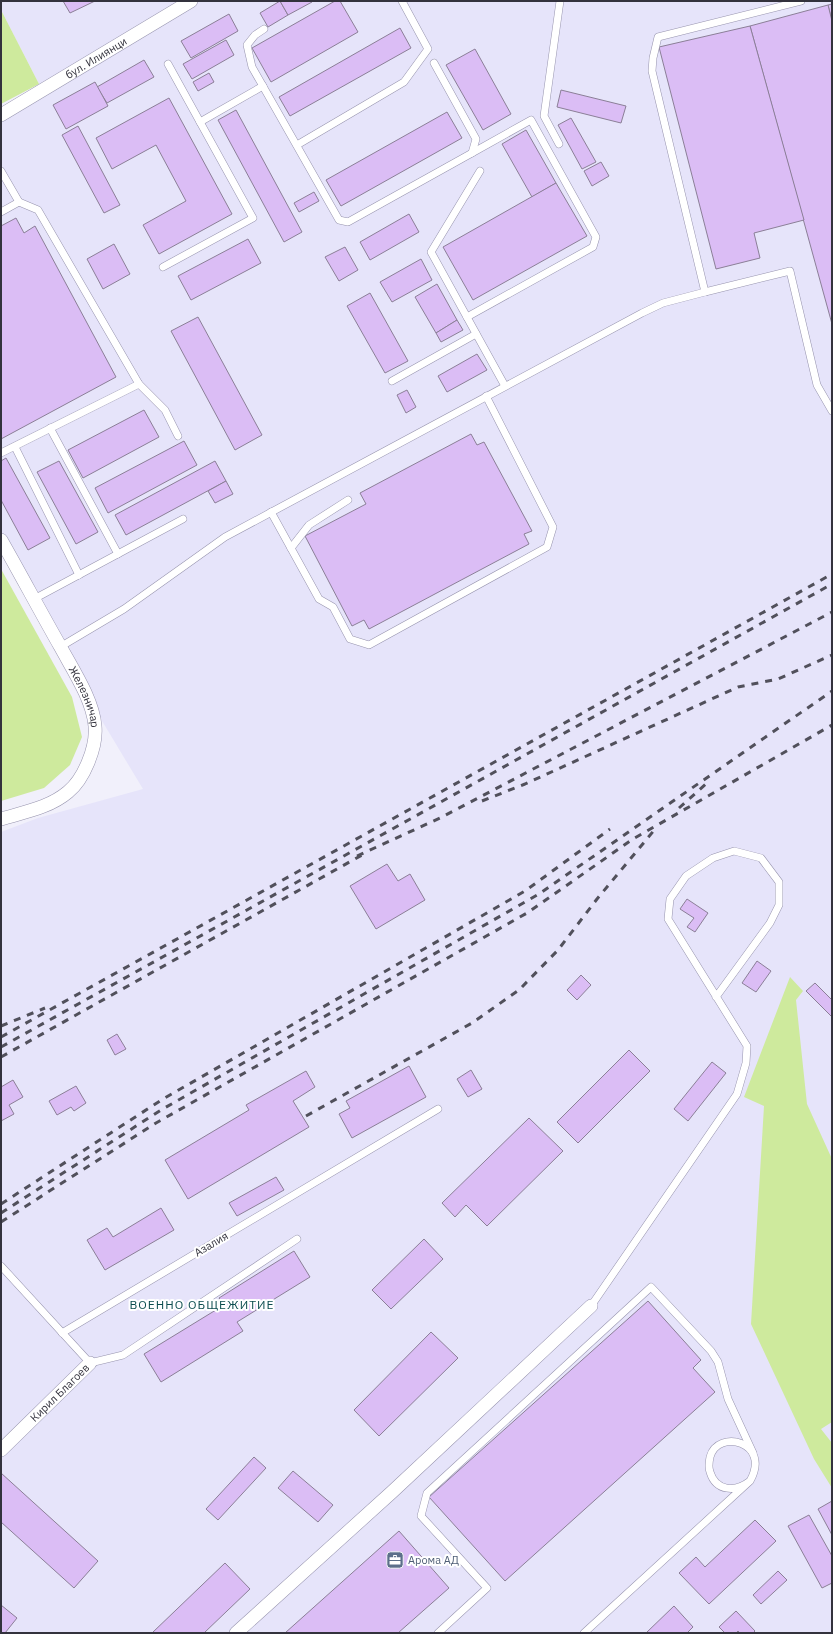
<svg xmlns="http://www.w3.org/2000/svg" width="833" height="1634" font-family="'IBM Plex Sans',sans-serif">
  <rect width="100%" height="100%" fill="#f1f0fb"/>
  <polygon fill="#e6e4fa" points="1,1 832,1 832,1633 1,1633 1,832 38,818 143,789 87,696 1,540 1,112 39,84 1,10"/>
  <g fill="#ceea9d">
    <polygon points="1,10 39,84 1,104"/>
    <polygon points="1,569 72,697 82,737 70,765 44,788 1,801"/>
    <polygon points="790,977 803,991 796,1000 807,1104 832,1159 832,1422 821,1429 832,1443 832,1488 814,1459 751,1324 764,1106 744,1097"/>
  </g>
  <g fill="#dbbdf5" stroke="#8b7f97">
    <polygon points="63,1 95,1 70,13"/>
    <polygon points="280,1 288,15 268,27 260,13"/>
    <polygon points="280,1 311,1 312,2 288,15"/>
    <polygon points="335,1 340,1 358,32 271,82 252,48"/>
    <polygon points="832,4 832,21 828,5"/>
    <polygon points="828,5 832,21 832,324 750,26"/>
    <polygon points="229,14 238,31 191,58 181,41"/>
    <polygon points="750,26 804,220 754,233 760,258 716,269 659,47"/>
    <polygon points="400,28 411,48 290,116 279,97"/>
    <polygon points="226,40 234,55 192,79 183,64"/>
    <polygon points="475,49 511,114 483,130 446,65"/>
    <polygon points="144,60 154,77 107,103 97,87"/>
    <polygon points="209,73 214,82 198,91 193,82"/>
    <polygon points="95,82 108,106 66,129 53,105"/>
    <polygon points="561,90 626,106 621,123 557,107"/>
    <polygon points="169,98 232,214 159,254 143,225 186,201 156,145 112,169 96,138"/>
    <polygon points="236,110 302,232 284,242 218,120"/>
    <polygon points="447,112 462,138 341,206 326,180"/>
    <polygon points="571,118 596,162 582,169 558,125"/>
    <polygon points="78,126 120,205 104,213 62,135"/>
    <polygon points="526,130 556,183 532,197 502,144"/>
    <polygon points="601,162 609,176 592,186 584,171"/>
    <polygon points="556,183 587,236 473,300 443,247"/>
    <polygon points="314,192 319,201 299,212 294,203"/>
    <polygon points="409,214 419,232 370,260 360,242"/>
    <polygon points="16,218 24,233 35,226 116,377 1,439 1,226"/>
    <polygon points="248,239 261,263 191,300 178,276"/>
    <polygon points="114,244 130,274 103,289 87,259"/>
    <polygon points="345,247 358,270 339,281 325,257"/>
    <polygon points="421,259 432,280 392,302 380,282"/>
    <polygon points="437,284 457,320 436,333 415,297"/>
    <polygon points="370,293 408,361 385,373 347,306"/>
    <polygon points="198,317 262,435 235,450 171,331"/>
    <polygon points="457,320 463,330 441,342 436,333"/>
    <polygon points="477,354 487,370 447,392 438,376"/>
    <polygon points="407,390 416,407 406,413 397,395"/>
    <polygon points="144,410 159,437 83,478 68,450"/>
    <polygon points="471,434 477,445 484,442 532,531 524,534 529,544 369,629 364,620 352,626 305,536 366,504 360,493"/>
    <polygon points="184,441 197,465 108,513 95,488"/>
    <polygon points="6,458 50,538 28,550 1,500 1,461"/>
    <polygon points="59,461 98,532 76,544 37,472"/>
    <polygon points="215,461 226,481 126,535 115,515"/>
    <polygon points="226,481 233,494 215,503 208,491"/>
    <polygon points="387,864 398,881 410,874 425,900 376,929 350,886"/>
    <polygon points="687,899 708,913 695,932 687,927 694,918 680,909"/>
    <polygon points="757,961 771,971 756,992 742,983"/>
    <polygon points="581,975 591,985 577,1000 567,990"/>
    <polygon points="815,983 832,1000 832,1017 806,991"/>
    <polygon points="117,1034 126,1049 115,1055 107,1040"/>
    <polygon points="629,1050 650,1071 578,1143 557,1122"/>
    <polygon points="712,1062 726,1073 688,1121 674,1109"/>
    <polygon points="409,1066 426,1097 352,1138 339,1114 350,1108 346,1101"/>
    <polygon points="471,1070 482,1089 468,1097 457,1079"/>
    <polygon points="306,1071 315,1087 293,1101 309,1127 188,1199 165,1160 249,1110 246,1105"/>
    <polygon points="13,1080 23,1097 9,1105 14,1114 1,1121 1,1087"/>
    <polygon points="76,1086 86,1103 74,1111 71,1107 57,1115 49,1101"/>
    <polygon points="529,1118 563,1151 487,1226 466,1205 455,1217 442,1203"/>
    <polygon points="276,1177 284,1190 237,1216 229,1203"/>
    <polygon points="161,1208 174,1230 105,1270 87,1240 107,1228 113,1237"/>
    <polygon points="424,1239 443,1259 391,1309 372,1290"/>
    <polygon points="294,1251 310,1277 237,1322 243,1331 161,1382 144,1354 224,1305 219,1298"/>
    <polygon points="648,1301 701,1360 693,1368 715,1392 505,1581 429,1497"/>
    <polygon points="431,1332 458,1358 379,1436 354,1410"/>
    <polygon points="254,1457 266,1468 218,1520 206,1509"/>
    <polygon points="293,1471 333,1505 318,1522 278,1488"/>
    <polygon points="1,1473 98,1561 74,1588 1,1522"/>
    <polygon points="832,1501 832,1535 818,1509"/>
    <polygon points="809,1515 832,1556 832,1583 822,1588 788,1526"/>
    <polygon points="755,1520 776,1541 709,1604 679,1573 696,1557 705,1567"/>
    <polygon points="399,1531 449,1588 398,1633 285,1633"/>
    <polygon points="225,1563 250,1589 204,1633 152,1633"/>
    <polygon points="778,1571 787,1580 761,1604 753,1595"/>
    <polygon points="1,1605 17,1618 5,1633 1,1633"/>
    <polygon points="674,1606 693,1627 687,1633 646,1633"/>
    <polygon points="736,1611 755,1631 753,1633 740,1633 738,1631 736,1633 725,1633 719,1627"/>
  </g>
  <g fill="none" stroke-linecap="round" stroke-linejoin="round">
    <defs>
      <g id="service">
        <polyline points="801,1 658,37 653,58 652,71 705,292 790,271 817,385 832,411"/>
        <polyline points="264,29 255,35 247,45 252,67 339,220 348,222 472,153 476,139 434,63"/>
        <polyline points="200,122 263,86"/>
        <polyline points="559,144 544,116 560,1"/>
        <polyline points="297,145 404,82 428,49 402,1"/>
        <polyline points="1,171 19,202 38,210 139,384 165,410 178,436"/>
        <polyline points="480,171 431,252 505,386"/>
        <polyline points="1,212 19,202"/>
        <polyline points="163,267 253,218 168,64"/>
        <polyline points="467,317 593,247 596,237 531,120 472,153"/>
        <polyline points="392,381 476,334"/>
        <polyline points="50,428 118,554"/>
        <polyline points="15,447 79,575"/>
        <polyline points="1,453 139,384"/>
        <polyline points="271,512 319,599 333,607 350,639 369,645 547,547 553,527 486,396"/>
        <polyline points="291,548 309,525 348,500"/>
        <polyline points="34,599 183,519"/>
        <polyline points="60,647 124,609 225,537 642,313 663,303 705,292"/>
        <polyline points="1,1266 90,1363 123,1355 297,1239"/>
        <polyline points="591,1306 737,1094 746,1063 747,1046 668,919 670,899 686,876 713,858 734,851 761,858 779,882 779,905 770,923 716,997"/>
        <polyline points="62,1333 438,1109"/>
        <polyline points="438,1633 487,1588 421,1516 427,1493 651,1287 711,1351 718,1362 728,1399 753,1453"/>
        <path d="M584,1633L750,1481C772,1442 718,1428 710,1457C709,1462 708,1467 710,1472C716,1492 736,1492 750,1481"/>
      </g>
      <g id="minor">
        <path id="s1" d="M1,115L191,1"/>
        <path id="s2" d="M1,540C21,575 40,611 60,646C73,670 93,700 95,726C97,747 84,779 68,792C49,808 24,812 1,819"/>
        <path id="s3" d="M1,1450L90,1363"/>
        <polyline points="236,1633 392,1492 591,1306"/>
      </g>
    </defs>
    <use href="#service" stroke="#9794ae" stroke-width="8"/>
    <use href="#minor" stroke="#9794ae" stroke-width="14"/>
    <use href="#service" stroke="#fff" stroke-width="7"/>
    <use href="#minor" stroke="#fff" stroke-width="13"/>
    <g stroke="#51505b" stroke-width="3" stroke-dasharray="7 7" stroke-linecap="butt">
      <polyline points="482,801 525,784 738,687 778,679 832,655"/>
      <polyline points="679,808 707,783"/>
      <polyline points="357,856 440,818 832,612"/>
      <polyline points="1,1026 45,1008"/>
      <polyline points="1,1037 832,574"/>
      <polyline points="1,1047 832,584"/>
      <polyline points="1,1057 362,855"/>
      <polyline points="306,1116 472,1023 519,990 558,950 597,899 656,828"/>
      <polyline points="1,1204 163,1099 525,891 610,829"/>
      <polyline points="1,1213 161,1110 539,894 832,691"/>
      <polyline points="1,1222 156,1123 527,913 633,839 832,725"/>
    </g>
  </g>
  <defs>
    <symbol id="office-square" viewBox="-11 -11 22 22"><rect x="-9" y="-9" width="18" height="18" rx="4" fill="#5c6f8a" stroke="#fff"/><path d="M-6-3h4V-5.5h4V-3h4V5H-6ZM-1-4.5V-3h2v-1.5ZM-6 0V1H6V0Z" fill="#fff"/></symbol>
  </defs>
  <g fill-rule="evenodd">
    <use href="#office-square" x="385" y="1550" width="20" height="20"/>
  </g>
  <g text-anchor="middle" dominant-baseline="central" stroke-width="4" stroke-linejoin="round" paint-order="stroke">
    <g font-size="11" fill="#33323d" stroke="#fff">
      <text stroke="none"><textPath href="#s1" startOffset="111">бул. Илиянци</textPath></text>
      <text stroke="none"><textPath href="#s2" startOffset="178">Железничар</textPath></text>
      <text transform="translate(211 1244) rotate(-31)">Азалия</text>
      <text stroke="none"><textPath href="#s3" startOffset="82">Кирил Благоев</textPath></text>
    </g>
    <g font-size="11" fill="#4e5e75" stroke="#fff" text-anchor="start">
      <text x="408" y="1560">Арома АД</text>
    </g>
    <g font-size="12" letter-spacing="1" fill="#0a4b4e" stroke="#fff">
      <text x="202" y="1304">ВОЕННО ОБЩЕЖИТИЕ</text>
    </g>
  </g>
  <rect width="833" height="1634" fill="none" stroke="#33323d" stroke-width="4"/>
</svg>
